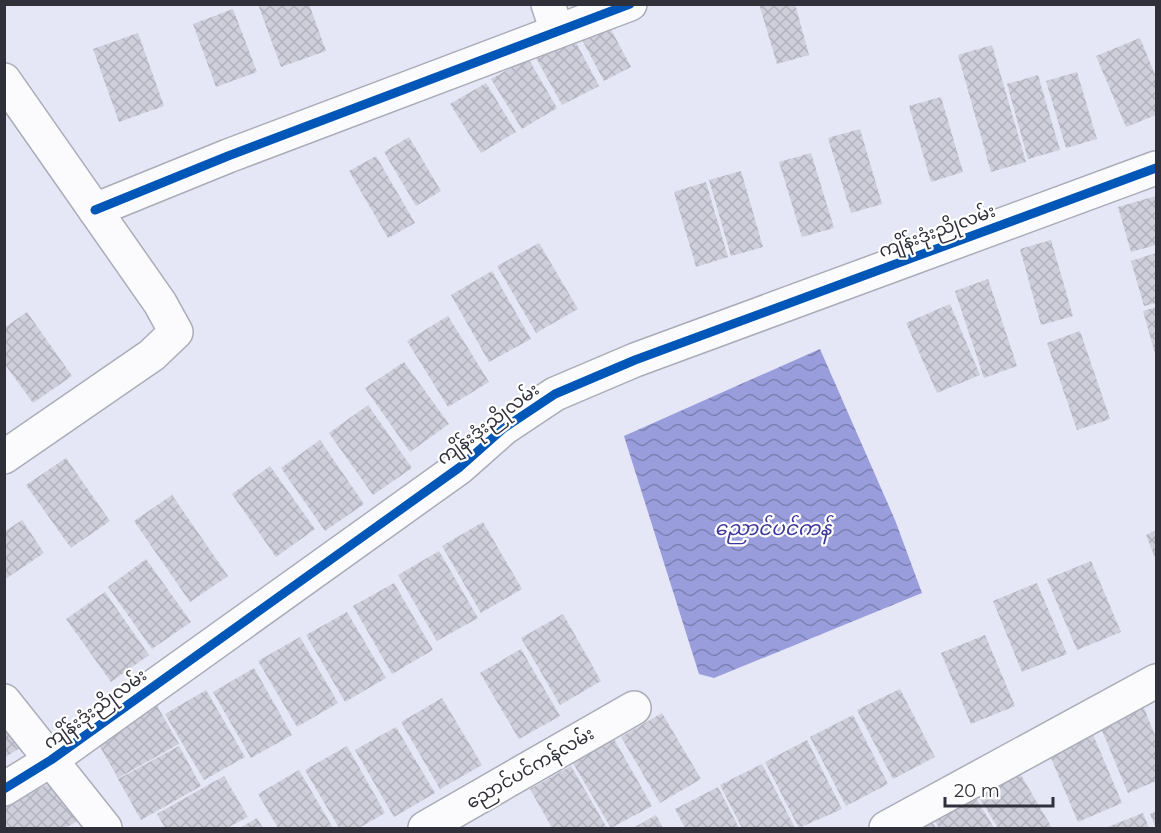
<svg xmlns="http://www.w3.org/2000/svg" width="1161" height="833" font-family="Montserrat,'Noto Sans Myanmar',sans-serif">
  <defs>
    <pattern id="water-waves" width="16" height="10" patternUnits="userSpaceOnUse" patternTransform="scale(1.5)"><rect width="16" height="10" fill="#999ddc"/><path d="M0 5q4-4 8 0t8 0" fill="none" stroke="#7d80b3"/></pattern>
    <pattern id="building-cross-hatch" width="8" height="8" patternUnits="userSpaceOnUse" patternTransform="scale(1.5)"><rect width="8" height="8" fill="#cecfdb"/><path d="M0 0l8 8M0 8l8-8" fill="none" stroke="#b1b2bd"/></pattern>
  </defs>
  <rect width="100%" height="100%" fill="#e5e7f6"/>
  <polygon fill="url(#water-waves)" points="820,349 895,520 922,593 714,678 699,674 624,436"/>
  <g fill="url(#building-cross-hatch)">
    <polygon points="258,4 309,4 326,51 281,67"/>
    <polygon points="759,4 795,4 809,55 777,64"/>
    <polygon points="233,9 257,72 216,87 193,24"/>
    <polygon points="607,22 631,67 604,81 580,36"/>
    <polygon points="138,33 164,106 119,122 93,49"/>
    <polygon points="572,35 599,86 562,105 535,56"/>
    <polygon points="1140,38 1156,77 1156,115 1126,127 1096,56"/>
    <polygon points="992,45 1026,162 991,172 958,55"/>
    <polygon points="528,58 557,108 522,129 491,79"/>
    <polygon points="1077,72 1097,139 1066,148 1046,81"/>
    <polygon points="1038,75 1060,150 1028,159 1007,84"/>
    <polygon points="486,83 516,132 481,153 450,104"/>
    <polygon points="941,97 963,172 931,182 909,106"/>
    <polygon points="860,129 882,204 851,213 828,138"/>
    <polygon points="409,137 441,191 416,206 384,152"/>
    <polygon points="811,153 834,228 802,237 779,162"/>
    <polygon points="376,156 415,223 388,238 349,171"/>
    <polygon points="741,171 763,247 731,256 709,180"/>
    <polygon points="706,182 728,257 696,267 674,192"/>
    <polygon points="1156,196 1156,245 1131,252 1118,207"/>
    <polygon points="1051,240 1073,316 1041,325 1020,249"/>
    <polygon points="539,243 578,309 536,333 497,266"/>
    <polygon points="1156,253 1156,303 1144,306 1131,261"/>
    <polygon points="492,271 531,339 489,362 451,295"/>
    <polygon points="988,279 1017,366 984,378 955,291"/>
    <polygon points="950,304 980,375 937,393 906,323"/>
    <polygon points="1156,307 1156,357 1143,311"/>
    <polygon points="27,312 72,376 33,403 4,363 4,328"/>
    <polygon points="448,316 489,382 448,407 407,341"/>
    <polygon points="1080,331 1110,419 1077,430 1047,343"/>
    <polygon points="404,362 449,424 410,452 365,388"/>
    <polygon points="368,405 412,468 373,495 329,433"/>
    <polygon points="320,440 364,504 325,531 281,468"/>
    <polygon points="66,458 110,521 71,548 26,485"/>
    <polygon points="270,466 315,529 276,557 232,494"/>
    <polygon points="172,495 228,576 190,602 134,521"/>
    <polygon points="22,520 44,553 4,580 4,532"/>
    <polygon points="483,522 522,589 481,613 442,546"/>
    <polygon points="1156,530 1156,560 1146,535"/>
    <polygon points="439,551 478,618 437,641 398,575"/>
    <polygon points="146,559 191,622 152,649 108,587"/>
    <polygon points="1091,561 1121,632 1077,650 1047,579"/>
    <polygon points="394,583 433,650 392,674 353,606"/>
    <polygon points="1037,583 1067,654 1022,672 993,601"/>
    <polygon points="105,592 149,655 111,682 66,619"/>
    <polygon points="347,612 386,678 345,702 306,635"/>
    <polygon points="563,614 601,681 560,705 521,638"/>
    <polygon points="985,635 1015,706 971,724 941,653"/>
    <polygon points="300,637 338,703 297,727 258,661"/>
    <polygon points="521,649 560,716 519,739 480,673"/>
    <polygon points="254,668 292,735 251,758 213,692"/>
    <polygon points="900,689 935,757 893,779 857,710"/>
    <polygon points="206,690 245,757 204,780 165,714"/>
    <polygon points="442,698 482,765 440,789 401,722"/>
    <polygon points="1142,703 1156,738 1156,781 1128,793 1098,721"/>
    <polygon points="156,704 179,744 118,778 95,738"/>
    <polygon points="662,713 701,779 660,803 621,737"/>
    <polygon points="853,715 888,784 846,806 810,737"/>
    <polygon points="4,723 20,748 4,758"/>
    <polygon points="396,727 435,793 394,817 355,750"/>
    <polygon points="1092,732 1122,803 1078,822 1048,751"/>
    <polygon points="614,739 652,806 611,828 573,763"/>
    <polygon points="807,740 842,809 799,828 765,762"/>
    <polygon points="179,746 201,786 141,820 118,779"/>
    <polygon points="347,746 385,813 359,828 339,828 305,770"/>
    <polygon points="762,764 795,828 742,828 720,785"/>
    <polygon points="1015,765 1052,828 998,828 974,789"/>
    <polygon points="571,766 607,828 552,828 530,789"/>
    <polygon points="299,770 333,828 278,828 258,794"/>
    <polygon points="224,776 248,817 227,828 165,828 157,814"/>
    <polygon points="55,780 78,821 65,828 4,828 4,808"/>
    <polygon points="718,787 739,828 685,828 675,809"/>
    <polygon points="970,788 994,828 939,828 929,812"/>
    <polygon points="1156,811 1156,828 1150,814"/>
    <polygon points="1143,813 1149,828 1105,828"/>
    <polygon points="656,815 663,828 633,828"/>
    <polygon points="928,815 936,828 904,828"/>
    <polygon points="257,818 263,828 240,828"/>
  </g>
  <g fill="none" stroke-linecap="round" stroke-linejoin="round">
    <defs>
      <g id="minor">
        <polyline points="548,4 557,31"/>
        <polyline points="4,80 160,303 176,332 152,355 4,457"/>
        <polyline points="95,210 228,156 630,4"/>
        <polyline points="4,701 105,828"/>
        <polyline points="4,789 51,760 460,467 504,428 555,394 635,360 1156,168"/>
        <polyline points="425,828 634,708"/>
        <polyline points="886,828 1156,681"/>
      </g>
    </defs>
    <use href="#minor" stroke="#aaacb7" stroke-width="36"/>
    <use href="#minor" stroke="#fbfbfe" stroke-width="33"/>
    <defs>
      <g id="cycleway">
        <polyline points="95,210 228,156 630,4"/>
        <polyline points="4,789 51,760 460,467 504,428 555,394 635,360 1156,168"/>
      </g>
    </defs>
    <use href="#cycleway" stroke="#fff" stroke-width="13"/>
    <use href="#cycleway" stroke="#0057b8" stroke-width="9"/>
  </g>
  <g text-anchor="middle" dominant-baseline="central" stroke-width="4.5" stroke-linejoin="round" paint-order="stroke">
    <g font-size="18" fill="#2f303a" stroke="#fff">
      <text transform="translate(937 231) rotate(-20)">ကျိန်းဒုံးညိုလမ်း</text>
      <text transform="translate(488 424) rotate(-37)">ကျိန်းဒုံးညိုလမ်း</text>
      <text transform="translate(95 709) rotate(-36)">ကျိန်းဒုံးညိုလမ်း</text>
      <text transform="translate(530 768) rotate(-30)">ညောင်ပင်ကန်လမ်း</text>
    </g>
    <g font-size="20" font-style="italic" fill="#3f389b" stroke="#fff">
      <text x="773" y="528">ညောင်ပင်ကန်</text>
    </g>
  </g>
  <rect width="1161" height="833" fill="none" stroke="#2f303a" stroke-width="12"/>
  <path d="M945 797v9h108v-9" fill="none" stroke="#2f303a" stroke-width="3"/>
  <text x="954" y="797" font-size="18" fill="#2f303a" stroke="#ffffff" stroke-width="4.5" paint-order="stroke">20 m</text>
</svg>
